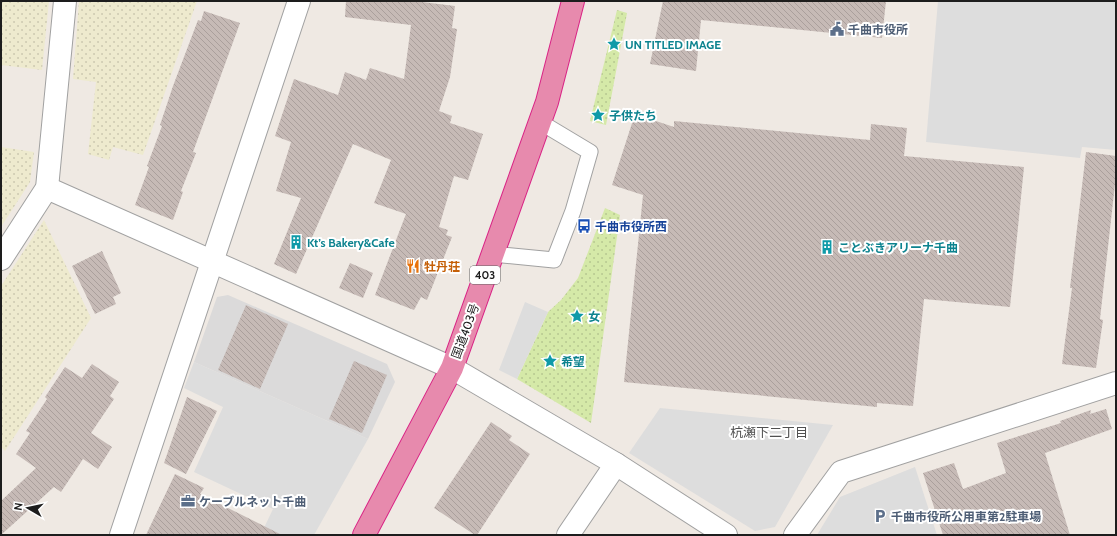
<svg xmlns="http://www.w3.org/2000/svg" width="1117" height="536" font-family="Cabin,'Noto Sans JP',sans-serif">
  <defs>
    <pattern id="farmland-dots" width="8" height="8" patternUnits="userSpaceOnUse"><rect width="8" height="8" fill="#eeeace"/><path d="M2 2h.1M6 6h.1" fill="none" stroke="#ccc8b0" stroke-width="1.8" stroke-linecap="round"/></pattern>
    <pattern id="grass-dots" width="8" height="8" patternUnits="userSpaceOnUse"><rect width="8" height="8" fill="#d5e9a8"/><path d="M2 2h.1M6 6h.1" fill="none" stroke="#b6c790" stroke-width="1.8" stroke-linecap="round"/></pattern>
    <pattern id="building-back-hatch" width="6" height="6" patternUnits="userSpaceOnUse"><rect width="6" height="6" fill="#c6bab6"/><path d="M-1 5l2 2M0 0l6 6M5-1l2 2" fill="none" stroke="#aa9f9c"/></pattern>
  </defs>
  <rect width="100%" height="100%" fill="#efe9e3"/>
  <polygon fill="#dbdada" points="228,295 387,364 395,382 368,439 194,362 217,297"/>
  <g fill="url(#farmland-dots)">
    <polygon points="1,1 49,1 42,70 1,65"/>
    <polygon points="79,1 197,1 143,155 113,147 109,160 88,154 96,82 73,79"/>
    <polygon points="1,147 34,152 30,182 1,227"/>
    <polygon points="44,220 91,318 5,451 1,447 1,286"/>
  </g>
  <g fill="url(#grass-dots)">
    <polygon points="617,10 627,13 606,125 590,121"/>
    <polygon points="605,208 620,215 591,423 517,379 548,312 561,300 578,278"/>
  </g>
  <g fill="#ddd">
    <polygon points="938,1 1116,1 1116,150 1082,147 1080,158 926,142"/>
    <polygon points="525,302 548,312 517,379 499,370"/>
    <polygon points="194,362 368,439 314,535 273,535 263,530 273,509 194,472 223,407 184,388"/>
    <polygon points="660,408 833,425 775,527 755,531 629,453"/>
    <polygon points="915,467 937,535 817,535 840,497"/>
  </g>
  <g fill="url(#building-back-hatch)">
    <polygon points="346,1 414,1 455,6 452,28 457,29 450,77 439,111 452,116 450,123 483,134 468,180 454,176 439,227 448,230 446,235 452,237 427,300 421,297 414,310 375,295 406,214 374,203 391,160 353,144 296,274 274,264 301,198 276,191 291,142 275,136 294,79 338,95 345,72 366,80 370,68 404,79 411,25 345,17"/>
    <polygon points="663,1 886,1 882,38 701,20 696,71 650,64"/>
    <polygon points="204,11 240,23 193,152 196,153 181,191 183,192 173,220 135,205 149,167 147,166 162,126 160,125 173,86 198,20 201,21"/>
    <polygon points="635,114 674,127 674,121 870,140 871,124 907,128 904,156 1024,167 1010,307 924,299 913,406 877,403 877,407 624,382 643,195 612,185"/>
    <polygon points="1086,152 1116,156 1116,175 1100,319 1103,320 1096,368 1062,364 1072,288 1070,288"/>
    <polygon points="102,251 121,293 113,297 116,304 95,314 72,266"/>
    <polygon points="350,263 373,273 363,298 339,288"/>
    <polygon points="246,305 288,324 260,389 218,370"/>
    <polygon points="354,361 387,375 362,433 329,419"/>
    <polygon points="92,364 119,382 110,396 114,399 91,433 112,447 98,469 83,459 61,492 54,487 1,535 1,501 36,468 16,454 30,433 26,431 47,399 45,397 65,367 82,378"/>
    <polygon points="187,397 217,411 186,474 164,463"/>
    <polygon points="1106,409 1112,429 1045,453 1070,535 943,535 923,473 954,463 963,489 1006,473 997,443 1061,423 1060,421 1091,410 1090,414"/>
    <polygon points="491,422 512,436 509,440 530,454 477,535 475,535 434,508"/>
    <polygon points="175,474 204,488 200,494 282,535 146,535"/>
  </g>
  <g fill="none" stroke-linecap="round" stroke-linejoin="round">
    <defs>
      <polyline id="lane" points="492,254 554,260 573,211 590,152 540,122"/>
      <g id="street">
        <polyline points="47,188 452,368 616,464 726,535"/>
        <polyline points="1,259 47,188 65,1"/>
        <polyline points="121,535 299,1"/>
        <polyline points="568,535 616,464"/>
        <polyline points="795,535 841,472 1116,383"/>
      </g>
      <polyline id="highway" points="364,535 452,368 547,102 573,1"/>
    </defs>
    <use href="#lane" stroke="#a1a1a1" stroke-width="17"/>
    <use href="#street" stroke="#a1a1a1" stroke-width="24"/>
    <use href="#highway" stroke="#d92385" stroke-width="24"/>
    <use href="#lane" stroke="#fff" stroke-width="15"/>
    <use href="#street" stroke="#fff" stroke-width="22"/>
    <use href="#highway" stroke="#e78aad" stroke-width="22"/>
  </g>
  <defs>
    <symbol id="civic-bare" viewBox="-9 -9 18 18"><path d="M-.6-6.5H3V-4.5H.6V-3L4-1V1h2V6H-6V1h2V-1L-.6-3ZM-1.2 2.5V6h2.4V2.5Z" fill="#5c6f8a" stroke="#fff" stroke-width="2.5" paint-order="stroke"/></symbol>
    <symbol id="sight-bare" viewBox="-9 -9 18 18"><path d="M0-6L1.8-2.2L6-1.7L2.9 1.2L3.7 5.4L0 3.3L-3.7 5.4L-2.9 1.2L-6-1.7L-1.8-2.2Z" fill="#0f9aa8" stroke="#fff" stroke-width="2.5" paint-order="stroke"/></symbol>
    <symbol id="bus-bare" viewBox="-9 -9 18 18"><path d="M-5-6H5V4H4V6H2V4H-2V6H-4V4H-5ZM-3.5-4V0h7V-4ZM-3.5 1.2v1.5H-2V1.2ZM2 1.2v1.5H3.5V1.2Z" fill="#1a4fb4" stroke="#fff" stroke-width="2.5" paint-order="stroke"/></symbol>
    <symbol id="building-bare" viewBox="-9 -9 18 18"><path d="M-4-6H4V6H1V3H-1V6H-4ZM-2.5-4.3h1.7v1.8h-1.7ZM.8-4.3h1.7v1.8H.8ZM-2.5-1h1.7V.8h-1.7ZM.8-1h1.7V.8H.8Z" fill="#0f9aa8" stroke="#fff" stroke-width="2.5" paint-order="stroke"/></symbol>
    <symbol id="restaurant-bare" viewBox="-9 -9 18 18"><path d="M-5-6h1v4h1v-4h1v4h1v-4h1v5L-1.5 .5V6h-2V.5L-5-1ZM5-6V6H3V1.5H1.5Q1.5-4 5-6Z" fill="#e8710a" stroke="#fff" stroke-width="2.5" paint-order="stroke"/></symbol>
    <symbol id="office-bare" viewBox="-9 -9 18 18"><path d="M-6-3h4V-5.5h4V-3h4V5H-6ZM-1-4.5V-3h2v-1.5ZM-6 0V1H6V0Z" fill="#5c6f8a" stroke="#fff" stroke-width="2.5" paint-order="stroke"/></symbol>
    <symbol id="parking-bare" viewBox="-9 -9 18 18"><path d="M-3.5-5.5H1a3.5 3.5 0 0 1 0 7H-1V5.5H-3.5ZM-1-3.4V-.6H.8a1.4 1.4 0 0 0 0-2.8Z" fill="#5c6f8a" stroke="#fff" stroke-width="2.5" paint-order="stroke"/></symbol>
  </defs>
  <g fill-rule="evenodd">
    <use href="#civic-bare" x="827" y="19" width="20" height="20"/>
    <use href="#sight-bare" x="604" y="34" width="20" height="20"/>
    <use href="#sight-bare" x="588" y="105" width="20" height="20"/>
    <use href="#bus-bare" x="574" y="216" width="20" height="20"/>
    <use href="#building-bare" x="286" y="232" width="20" height="20"/>
    <use href="#building-bare" x="817" y="237" width="20" height="20"/>
    <use href="#restaurant-bare" x="403" y="256" width="20" height="20"/>
    <use href="#sight-bare" x="567" y="306" width="20" height="20"/>
    <use href="#sight-bare" x="540" y="351" width="20" height="20"/>
    <use href="#office-bare" x="178" y="491" width="20" height="20"/>
    <use href="#parking-bare" x="870" y="506" width="20" height="20"/>
  </g>
  <g text-anchor="middle" dominant-baseline="central" stroke-width="4" stroke-linejoin="round" paint-order="stroke">
    <rect fill="#fff" stroke="#616161" stroke-width="1" x="470" y="266" width="30" height="18" rx="3"/>
    <g font-size="11" font-weight="bold" fill="#1d1d1d">
      <text x="485" y="275">403</text>
    </g>
    <g font-size="12" font-weight="bold" fill="#4e5e75" stroke="#fff" text-anchor="start">
      <text x="848" y="29">千曲市役所</text>
      <text x="199" y="501">ケーブルネット千曲</text>
      <text x="891" y="516">千曲市役所公用車第2駐車場</text>
    </g>
    <g font-size="12" font-weight="bold" fill="#0d838f" stroke="#fff" text-anchor="start">
      <text x="625" y="44">UN TITLED IMAGE</text>
      <text x="609" y="115">子供たち</text>
      <text x="307" y="242">Kt’s Bakery&amp;Cafe</text>
      <text x="838" y="247">ことぶきアリーナ千曲</text>
      <text x="588" y="316">女</text>
      <text x="561" y="361">希望</text>
    </g>
    <g font-size="12" font-weight="bold" fill="#164399" stroke="#fff" text-anchor="start">
      <text x="595" y="226">千曲市役所西</text>
    </g>
    <g font-size="12" font-weight="bold" fill="#c56008" stroke="#fff" text-anchor="start">
      <text x="424" y="266">牡丹荘</text>
    </g>
    <g font-size="12" fill="#1d1d1d" stroke="#fff">
      <text transform="translate(465 331) rotate(-70)">国道403号</text>
    </g>
    <g font-size="13" fill="#505050" stroke="#fff">
      <text x="769" y="432">杭瀬下二丁目</text>
    </g>
  </g>
  <rect width="1117" height="536" fill="none" stroke="#1d1d1d" stroke-width="4"/>
  <g transform="translate(28 508) rotate(279)" stroke="#ffffff" stroke-width="3" paint-order="stroke">
  <path d="M0-3L7 15L0 10L-7 15Z" fill="#1d1d1d"/>
  <text y="-6" font-size="11" font-weight="bold" text-anchor="middle" fill="#1d1d1d">N</text>
  </g>
</svg>
